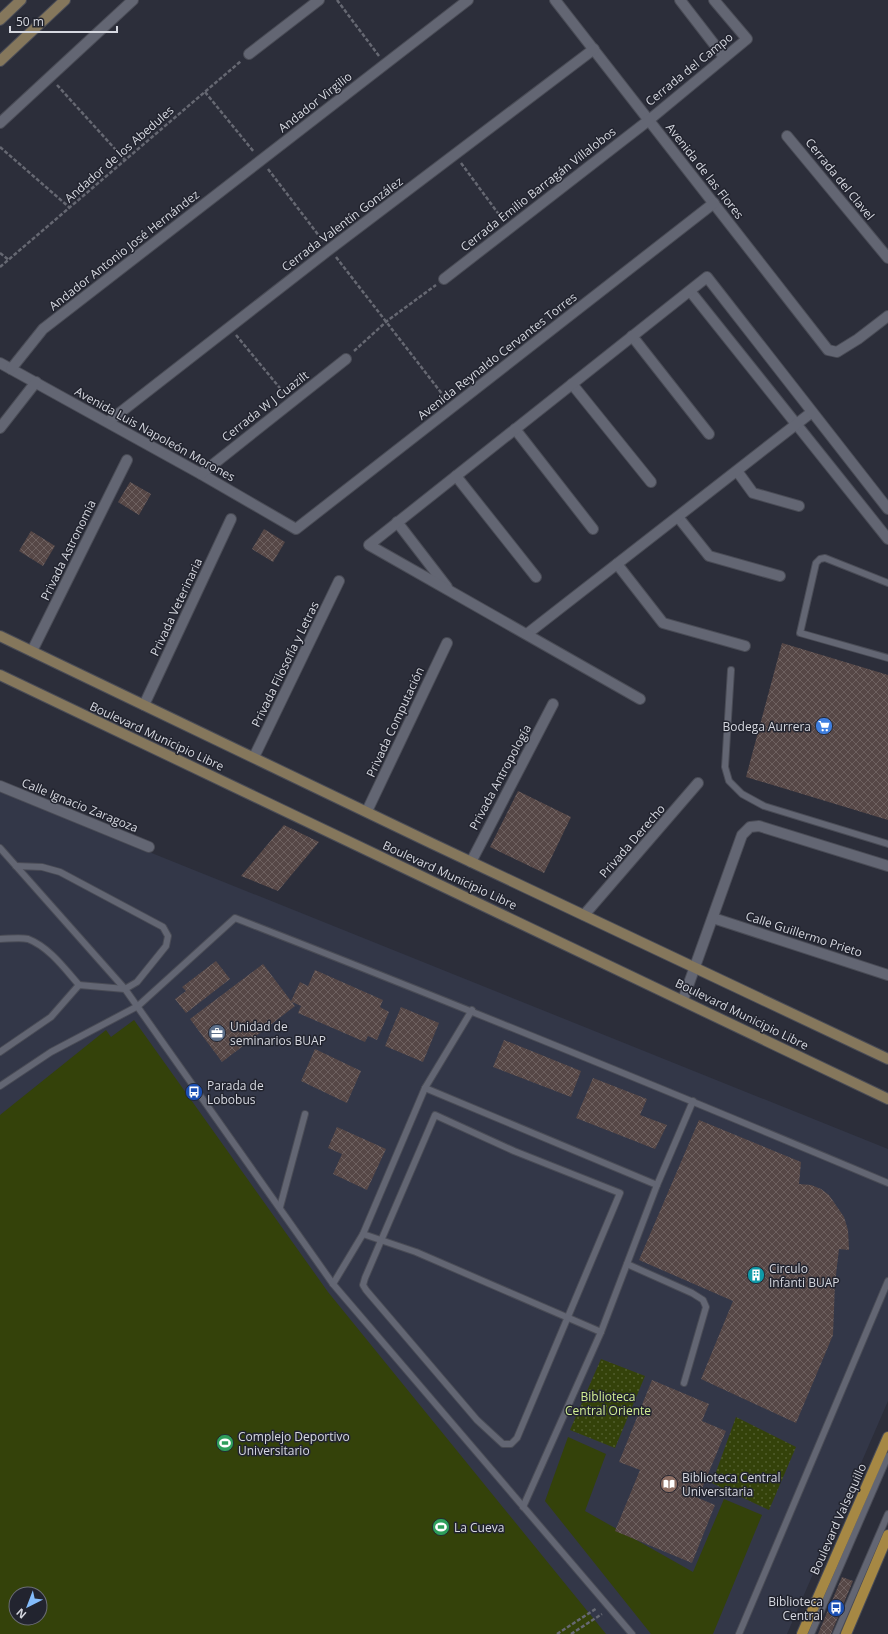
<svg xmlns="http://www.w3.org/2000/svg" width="888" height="1634" font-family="'Open Sans',sans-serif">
  <defs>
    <pattern id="park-dots" width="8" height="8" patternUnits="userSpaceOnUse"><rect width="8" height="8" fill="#34420a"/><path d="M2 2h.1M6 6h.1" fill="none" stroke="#515d2d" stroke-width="1.8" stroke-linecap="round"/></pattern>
    <pattern id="building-cross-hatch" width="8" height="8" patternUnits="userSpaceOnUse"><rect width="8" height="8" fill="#564746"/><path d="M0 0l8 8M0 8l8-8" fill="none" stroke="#6e6160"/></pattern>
  </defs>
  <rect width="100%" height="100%" fill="#2c2e3a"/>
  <path fill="#333748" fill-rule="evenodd" d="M0,792L888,1149V1401L787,1634H0ZM16,1594H40V1618H16Z"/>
  <g fill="#34420a" fill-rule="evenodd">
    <path d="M134,1020L328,1292L606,1634H0V1115L106,1030L111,1037ZM16,1594H40V1618H16Z"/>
    <polygon points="568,1437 606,1454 585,1511 693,1572 724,1499 762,1515 713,1634 651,1634 545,1501"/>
  </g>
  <g fill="url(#park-dots)">
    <polygon points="601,1359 645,1376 615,1448 570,1430"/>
    <polygon points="736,1417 796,1447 769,1510 712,1483"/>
  </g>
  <g fill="url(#building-cross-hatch)">
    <polygon points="130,482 151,494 139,515 118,502"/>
    <polygon points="264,529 285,542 273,562 252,549"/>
    <polygon points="31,531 55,546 43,566 19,551"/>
    <polygon points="782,643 888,675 888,820 746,777"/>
    <polygon points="518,791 571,817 544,873 490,847"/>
    <polygon points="284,825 319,842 278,891 241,876"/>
    <polygon points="216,961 230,979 186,1013 175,999 186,991 182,987"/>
    <polygon points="263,964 291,1001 300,982 308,986 315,970 383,1000 380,1007 389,1012 377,1040 368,1036 365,1042 298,1013 301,1006 292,1002 295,1006 222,1062 190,1019"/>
    <polygon points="401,1007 439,1023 423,1062 385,1046"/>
    <polygon points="504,1040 581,1071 571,1097 493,1067"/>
    <polygon points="315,1049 361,1071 347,1103 301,1081"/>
    <polygon points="593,1078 647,1099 640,1115 667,1125 655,1149 576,1118"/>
    <polygon points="699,1120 801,1162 799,1184 811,1185 821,1189 829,1195 844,1217 848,1230 849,1250 839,1249 835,1283 833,1335 796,1423 701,1379 733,1301 639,1260"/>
    <polygon points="337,1127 386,1149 367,1190 333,1174 342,1154 328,1148"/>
    <polygon points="652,1380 709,1404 702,1421 726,1431 698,1498 715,1505 692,1563 615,1531 640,1470 619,1462"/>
    <polygon points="842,1577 853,1581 831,1634 818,1634"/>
  </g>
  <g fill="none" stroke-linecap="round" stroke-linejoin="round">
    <defs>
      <g id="lane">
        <polyline points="888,583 825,558 820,559 816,563 800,633 888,658"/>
        <polyline points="731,670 725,767 729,781 742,794 764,806 888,844"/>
        <polyline points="0,848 125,989 333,1284 632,1634"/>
        <path d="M0,939C8,939 20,937 28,939C49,947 65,969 79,985"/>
        <polyline points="0,1052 51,1017 79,985 125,989 137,982 166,946 168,936 163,927 60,872 42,867 16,866"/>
        <path d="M0,1086L51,1052L138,1006L235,918C454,1003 671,1092 888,1183"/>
        <polyline points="425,1088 657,1185"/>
        <polygon points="435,1115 514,1151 620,1193 517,1438 511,1444 503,1444 477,1420 366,1290 363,1285 365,1278"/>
        <polyline points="280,1207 305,1114"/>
        <polyline points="363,1234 416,1252 601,1332"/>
        <polyline points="627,1264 692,1293 703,1300 706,1307 684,1383"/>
        <polyline points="333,1284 363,1234 425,1088 472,1010"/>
        <polyline points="523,1507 601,1332 657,1185 693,1101"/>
        <polyline points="739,1634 888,1281"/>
        <polyline points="811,1634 888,1456"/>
        <polyline points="836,1634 888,1514"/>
      </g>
      <g id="street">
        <polyline points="555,0 828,350 837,352 858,339 888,316"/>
        <polyline points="680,0 724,57"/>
        <polyline points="249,54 319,0"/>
        <polyline points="0,123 133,0"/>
        <polyline points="787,136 888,258"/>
        <polyline points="444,279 649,120 747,39 714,0"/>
        <polyline points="690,291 888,539"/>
        <polyline points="632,336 709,434"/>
        <polyline points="0,363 201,474 296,529 714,203"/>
        <polyline points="11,369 43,329 468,0"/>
        <polyline points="572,384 651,482"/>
        <polyline points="108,422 330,249 594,49"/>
        <polyline points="0,428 36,382"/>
        <polyline points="515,429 593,529"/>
        <polyline points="737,471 753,493 799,506"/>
        <polyline points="201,474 346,359"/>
        <polyline points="456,476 536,577"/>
        <polyline points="678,517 709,556 780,576"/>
        <polyline points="397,522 447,587"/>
        <polyline points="617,564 663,623 745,646"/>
        <polyline points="527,634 812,412"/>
        <polyline points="32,651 127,460"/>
        <polyline points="640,699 369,545 707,277 888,509"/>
        <polyline points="144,705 231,519"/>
        <polyline points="254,757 339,581"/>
        <polyline points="0,786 149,847"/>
        <polyline points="367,811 447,643"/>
        <polyline points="471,862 553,704"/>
        <polyline points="584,915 698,783"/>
        <polyline points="713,918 888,975"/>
        <polyline points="683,1000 742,835 750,827 759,826 888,866"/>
      </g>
      <g id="secondary">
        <polyline points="0,20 21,0"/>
        <polyline points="0,61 65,0"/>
        <polyline points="0,636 431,843 888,1059"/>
        <polyline points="0,675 888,1099"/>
      </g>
      <g id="primary">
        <polyline points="802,1634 888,1437"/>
        <polyline points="846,1634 888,1535"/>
      </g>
    </defs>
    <use href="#lane" stroke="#4a4c56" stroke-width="8"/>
    <use href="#street" stroke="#4a4c56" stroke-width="12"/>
    <use href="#secondary" stroke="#4a4c56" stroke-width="12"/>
    <use href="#primary" stroke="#4a4c56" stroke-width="12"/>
    <g stroke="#666872" stroke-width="2.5" stroke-dasharray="4 2" stroke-linecap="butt">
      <polyline points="337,0 379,56"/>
      <polyline points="57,85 125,160"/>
      <polyline points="205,92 254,152"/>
      <polyline points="0,147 70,208"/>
      <polyline points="461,163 503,220"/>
      <polyline points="268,169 323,241"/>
      <polyline points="0,253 9,260"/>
      <polyline points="336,257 446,399"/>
      <polyline points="0,267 241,61"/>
      <polyline points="236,335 284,393"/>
      <polyline points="354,351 387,321 436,285"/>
      <polyline points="557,1634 597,1608"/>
      <polyline points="571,1634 602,1614"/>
    </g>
    <use href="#lane" stroke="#636673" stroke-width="6"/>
    <use href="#street" stroke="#636673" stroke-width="10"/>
    <use href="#secondary" stroke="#85775c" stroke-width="10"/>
    <use href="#primary" stroke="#a68844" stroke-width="10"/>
  </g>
  <defs>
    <symbol id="supermarket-disc" viewBox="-11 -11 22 22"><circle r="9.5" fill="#3f7fe0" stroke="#22242f"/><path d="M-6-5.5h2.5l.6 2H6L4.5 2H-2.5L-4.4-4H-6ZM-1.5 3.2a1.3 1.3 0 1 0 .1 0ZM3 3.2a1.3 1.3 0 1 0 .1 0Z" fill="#fff"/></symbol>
    <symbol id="office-disc" viewBox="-11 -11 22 22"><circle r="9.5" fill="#5c6f8a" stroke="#22242f"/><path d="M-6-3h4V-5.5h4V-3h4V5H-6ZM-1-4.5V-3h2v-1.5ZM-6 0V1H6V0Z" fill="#fff"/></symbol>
    <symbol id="bus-disc" viewBox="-11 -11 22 22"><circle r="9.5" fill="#1a4fb4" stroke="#22242f"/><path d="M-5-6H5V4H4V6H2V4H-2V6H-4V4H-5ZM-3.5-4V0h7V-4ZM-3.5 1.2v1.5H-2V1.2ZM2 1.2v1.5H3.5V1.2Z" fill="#fff"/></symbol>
    <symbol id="building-disc" viewBox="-11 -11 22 22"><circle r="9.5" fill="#0f9aa8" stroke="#22242f"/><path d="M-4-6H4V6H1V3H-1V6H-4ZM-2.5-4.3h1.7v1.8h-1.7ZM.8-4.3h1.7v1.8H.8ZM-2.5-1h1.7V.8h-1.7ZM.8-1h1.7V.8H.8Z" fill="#fff"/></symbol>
    <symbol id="stadium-disc" viewBox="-11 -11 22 22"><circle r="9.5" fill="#2e9e5b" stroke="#22242f"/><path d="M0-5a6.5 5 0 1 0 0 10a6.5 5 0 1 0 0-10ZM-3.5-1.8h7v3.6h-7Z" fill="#fff"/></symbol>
    <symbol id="library-disc" viewBox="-11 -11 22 22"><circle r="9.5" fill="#8d6e63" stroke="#22242f"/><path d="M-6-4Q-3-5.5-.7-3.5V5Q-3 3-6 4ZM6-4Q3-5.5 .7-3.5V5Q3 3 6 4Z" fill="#fff"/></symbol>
  </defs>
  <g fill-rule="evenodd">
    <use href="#supermarket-disc" x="814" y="716" width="20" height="20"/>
    <use href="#office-disc" x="207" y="1023" width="20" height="20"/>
    <use href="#bus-disc" x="184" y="1082" width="20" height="20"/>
    <use href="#building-disc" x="746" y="1265" width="20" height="20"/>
    <use href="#stadium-disc" x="215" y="1433" width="20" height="20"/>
    <use href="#library-disc" x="659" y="1474" width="20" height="20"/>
    <use href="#stadium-disc" x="431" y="1517" width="20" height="20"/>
    <use href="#bus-disc" x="826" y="1598" width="20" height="20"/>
  </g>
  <g text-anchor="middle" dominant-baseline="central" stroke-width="3" stroke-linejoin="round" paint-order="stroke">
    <g font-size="12" fill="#d6d8e0" stroke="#22242f">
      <text transform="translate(689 69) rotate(-39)">Cerrada del Campo</text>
      <text transform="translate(315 102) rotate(-38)">Andador Virgilio</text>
      <text transform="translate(119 154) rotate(-41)">Andador de los Abedules</text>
      <text transform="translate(705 171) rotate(52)">Avenida de las Flores</text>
      <text transform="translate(840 179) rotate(51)">Cerrada del Clavel</text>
      <text transform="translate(538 189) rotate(-38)">Cerrada Emilio Barragán Villalobos</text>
      <text transform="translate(342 224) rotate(-37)">Cerrada Valentín González</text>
      <text transform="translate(124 250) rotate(-38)">Andador Antonio José Hernández</text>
      <text transform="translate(497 356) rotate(-38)">Avenida Reynaldo Cervantes Torres</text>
      <text transform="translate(265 406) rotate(-38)">Cerrada W J Cuazilt</text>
      <text transform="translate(155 434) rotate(29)">Avenida Luis Napoleón Morones</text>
      <text transform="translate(68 550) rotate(-64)">Privada Astronomía</text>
      <text transform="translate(176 607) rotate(-65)">Privada Veterinaria</text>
      <text transform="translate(285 664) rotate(-64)">Privada Filosofía y Letras</text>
      <text transform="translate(395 722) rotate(-65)">Privada Computación</text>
      <text transform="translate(157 736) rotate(25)">Boulevard Municipio Libre</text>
      <text transform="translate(500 777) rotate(-62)">Privada Antropología</text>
      <text transform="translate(80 805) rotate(22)">Calle Ignacio Zaragoza</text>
      <text transform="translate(632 841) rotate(-49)">Privada Derecho</text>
      <text transform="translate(450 875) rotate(25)">Boulevard Municipio Libre</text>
      <text transform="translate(804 934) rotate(18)">Calle Guillermo Prieto</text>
      <text transform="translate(742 1014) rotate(26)">Boulevard Municipio Libre</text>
      <text transform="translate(838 1519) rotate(-66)">Boulevard Valsequillo</text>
    </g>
    <g font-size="12" fill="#d6d8e0" stroke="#22242f" text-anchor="start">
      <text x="811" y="726" text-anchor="end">Bodega Aurrera</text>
      <text x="230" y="1026">Unidad de<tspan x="230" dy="14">seminarios BUAP</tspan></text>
      <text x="207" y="1085">Parada de<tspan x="207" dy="14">Lobobus</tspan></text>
      <text x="769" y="1268">Circulo<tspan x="769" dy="14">Infanti BUAP</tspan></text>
      <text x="238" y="1436">Complejo Deportivo<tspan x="238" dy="14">Universitario</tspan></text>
      <text x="682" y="1477">Biblioteca Central<tspan x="682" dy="14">Universitaria</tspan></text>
      <text x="454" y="1527">La Cueva</text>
      <text x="823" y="1601" text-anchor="end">Biblioteca<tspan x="823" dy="14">Central</tspan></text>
    </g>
    <g font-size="12" fill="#d1ee93" stroke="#22242f">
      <text x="608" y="1396">Biblioteca<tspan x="608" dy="14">Central Oriente</tspan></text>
    </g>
  </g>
  <g transform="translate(28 1606) rotate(222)"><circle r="19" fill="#22242f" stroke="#6a6c76"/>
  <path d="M0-3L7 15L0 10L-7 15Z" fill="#83bcfb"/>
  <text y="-6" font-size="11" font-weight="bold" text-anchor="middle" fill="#d6d8e0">N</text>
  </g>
  <path d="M10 26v6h107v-6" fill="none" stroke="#d6d8e0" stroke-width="2"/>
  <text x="16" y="26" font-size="12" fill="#d6d8e0" stroke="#22242f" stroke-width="3" paint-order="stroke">50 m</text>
</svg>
